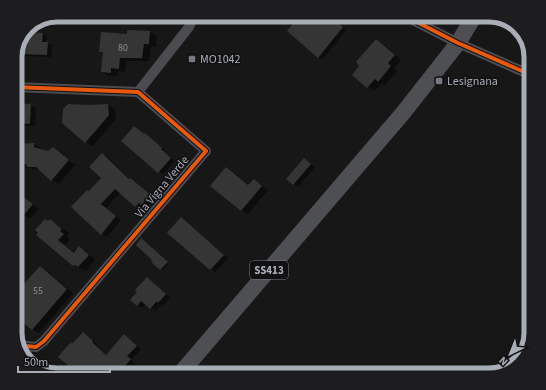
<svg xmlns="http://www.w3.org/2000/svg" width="546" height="390" font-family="'Source Sans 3',sans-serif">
  <rect width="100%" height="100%" fill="#171717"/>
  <g fill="#0007">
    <polygon points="334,20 346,30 323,59 318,57"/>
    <polygon points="29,26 35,28 35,33 42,34 47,36 46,43 52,45 51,57 23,56 17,50"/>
    <polygon points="128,31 150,32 157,36 156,47 151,47 149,61 126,61 125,72 118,71 118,76 109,76 102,72 104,53 100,51 128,35"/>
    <polygon points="376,40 383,44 401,60 394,68 397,71 385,85 382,83 375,91 368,87 353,74 360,66"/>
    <polygon points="15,104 31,105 36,108 35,126 15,125"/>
    <polygon points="108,105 115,109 116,119 93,146 86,142"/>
    <polygon points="134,127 166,151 165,153 175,161 163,174 159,172"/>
    <polygon points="34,144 41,148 41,150 49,153 53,148 75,165 59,184 52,180 41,170 27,168 16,162"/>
    <polygon points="103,154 108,157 130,179 155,199 147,208 144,206 142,209 120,193 106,208 121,220 107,237 102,234 89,192 102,178"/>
    <polygon points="304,159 315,167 298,187 294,184"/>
    <polygon points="227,168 249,185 254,180 268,190 248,214 241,210"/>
    <polygon points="15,189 39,209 30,219 15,209"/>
    <polygon points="181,218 228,258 215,272 169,232"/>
    <polygon points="45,220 49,222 51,220 57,224 69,233 67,236 70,239 65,245 75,253 80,247 86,251 95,259 86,271 82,268 80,269 73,265 35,232"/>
    <polygon points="143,241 169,263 163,270 152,262 154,260"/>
    <polygon points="40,267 47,271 73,293 39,333 33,330 15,314"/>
    <polygon points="152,281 170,298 164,305 162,304 155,311 146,304 142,308 138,305"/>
    <polygon points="83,333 97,344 96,345 107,355 128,338 141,349 131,360 135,363 123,375 72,375 69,364 71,343 73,345"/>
  </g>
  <g fill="#353536">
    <polygon points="300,15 328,15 343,27 318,58 287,31"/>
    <polygon points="127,30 150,31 149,44 144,44 142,58 120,58 119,69 111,68 111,73 101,72 103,52 99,52 101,32 127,34"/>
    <polygon points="26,32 43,33 42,42 48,42 47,55 18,54 18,47"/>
    <polygon points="376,39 395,55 388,63 391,66 378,82 375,79 367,88 352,75 359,66 356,62"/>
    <polygon points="15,103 31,104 30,124 15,123"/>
    <polygon points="68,104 89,105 108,104 109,115 85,143 62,123 63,109"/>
    <polygon points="134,126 144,134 145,133 162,148 161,149 171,158 158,173 121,141"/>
    <polygon points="34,143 34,147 48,151 53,147 69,160 51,181 36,167 27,167 26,164 19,165 15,163 15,144"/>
    <polygon points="102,153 129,179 130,178 151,195 141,205 139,203 135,207 115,189 101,204 116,216 101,235 71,207 87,190 89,191 101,178 89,167"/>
    <polygon points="304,158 311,164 293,185 286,179"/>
    <polygon points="226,167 248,185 254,179 262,186 241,211 210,186"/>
    <polygon points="15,190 33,204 23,216 15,209"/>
    <polygon points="181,217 224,255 210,270 167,233"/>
    <polygon points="45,219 48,221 50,219 62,229 60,231 64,234 58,240 74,253 79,246 89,255 78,267 75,265 73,266 36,235 38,233 35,230"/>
    <polygon points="141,238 168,262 160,270 151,262 152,260 136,245"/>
    <polygon points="40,266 67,289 32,330 15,316 15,294"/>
    <polygon points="147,277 166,294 158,303 157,301 150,309 141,301 137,306 130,300 137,292 135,290"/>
    <polygon points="83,332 93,341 92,342 106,355 124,334 137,346 127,356 131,359 117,375 70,375 64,369 68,365 58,357 71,342 72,344"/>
  </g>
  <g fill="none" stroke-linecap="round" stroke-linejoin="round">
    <g stroke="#4b4c50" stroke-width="10">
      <polyline points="403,15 458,43 531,75"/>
      <polyline points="15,87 138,92 206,151 44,341 36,347 26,346 19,343"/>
      <polyline points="138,92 189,27 194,15"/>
    </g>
    <polyline stroke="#4d4f52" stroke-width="16" points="179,375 403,113 458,43 475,15"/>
    <defs>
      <g id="cycleway">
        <polyline points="403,15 458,43 531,75"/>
        <polyline points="15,87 138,92 206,151 44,341 36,347 26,346 19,343"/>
      </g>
    </defs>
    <use href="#cycleway" stroke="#111113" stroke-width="6"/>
    <use href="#cycleway" stroke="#e8590c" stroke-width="4"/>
  </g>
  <g fill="#757880" stroke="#111113" stroke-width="1.5">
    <rect x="188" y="55" width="8" height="8" rx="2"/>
    <rect x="435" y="77" width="8" height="8" rx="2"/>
  </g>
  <g text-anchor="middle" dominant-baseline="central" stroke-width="3" stroke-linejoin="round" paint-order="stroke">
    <g font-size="10" fill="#8b8f98">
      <text x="123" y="48">80</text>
      <text x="38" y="291">55</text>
    </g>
    <rect fill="#111113" stroke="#7b7e86" stroke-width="1" x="250" y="261" width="38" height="18" rx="3"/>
    <g font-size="11" font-weight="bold" fill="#a8adb8">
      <text x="269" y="270">SS413</text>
    </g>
    <g font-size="12" fill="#a8adb8" stroke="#111113" text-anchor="start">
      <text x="200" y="59">MO1042</text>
      <text x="447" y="81">Lesignana</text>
    </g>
    <g font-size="12" fill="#a8adb8" stroke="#111113">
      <text transform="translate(162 187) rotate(-50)">Via Vigna Verde</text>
    </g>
  </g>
  <path d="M0 0H546V390H0ZM57 22H489A35 35 0 0 1 524 57V333A35 35 0 0 1 489 368H57A35 35 0 0 1 22 333V57A35 35 0 0 1 57 22Z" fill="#1d1d20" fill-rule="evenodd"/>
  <path fill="none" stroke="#a8adb8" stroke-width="5" d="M57 22H489A35 35 0 0 1 524 57V333A35 35 0 0 1 489 368H57A35 35 0 0 1 22 333V57A35 35 0 0 1 57 22Z"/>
  <g transform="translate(510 354) rotate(223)" stroke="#111113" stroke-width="3" paint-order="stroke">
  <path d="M0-3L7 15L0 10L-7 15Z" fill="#a8adb8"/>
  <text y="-6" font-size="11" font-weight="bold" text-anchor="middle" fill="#a8adb8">N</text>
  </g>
  <path d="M18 366v6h92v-6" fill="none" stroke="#a8adb8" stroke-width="2"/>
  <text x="24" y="366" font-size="12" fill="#a8adb8" stroke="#111113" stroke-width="3" paint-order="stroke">50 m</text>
</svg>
